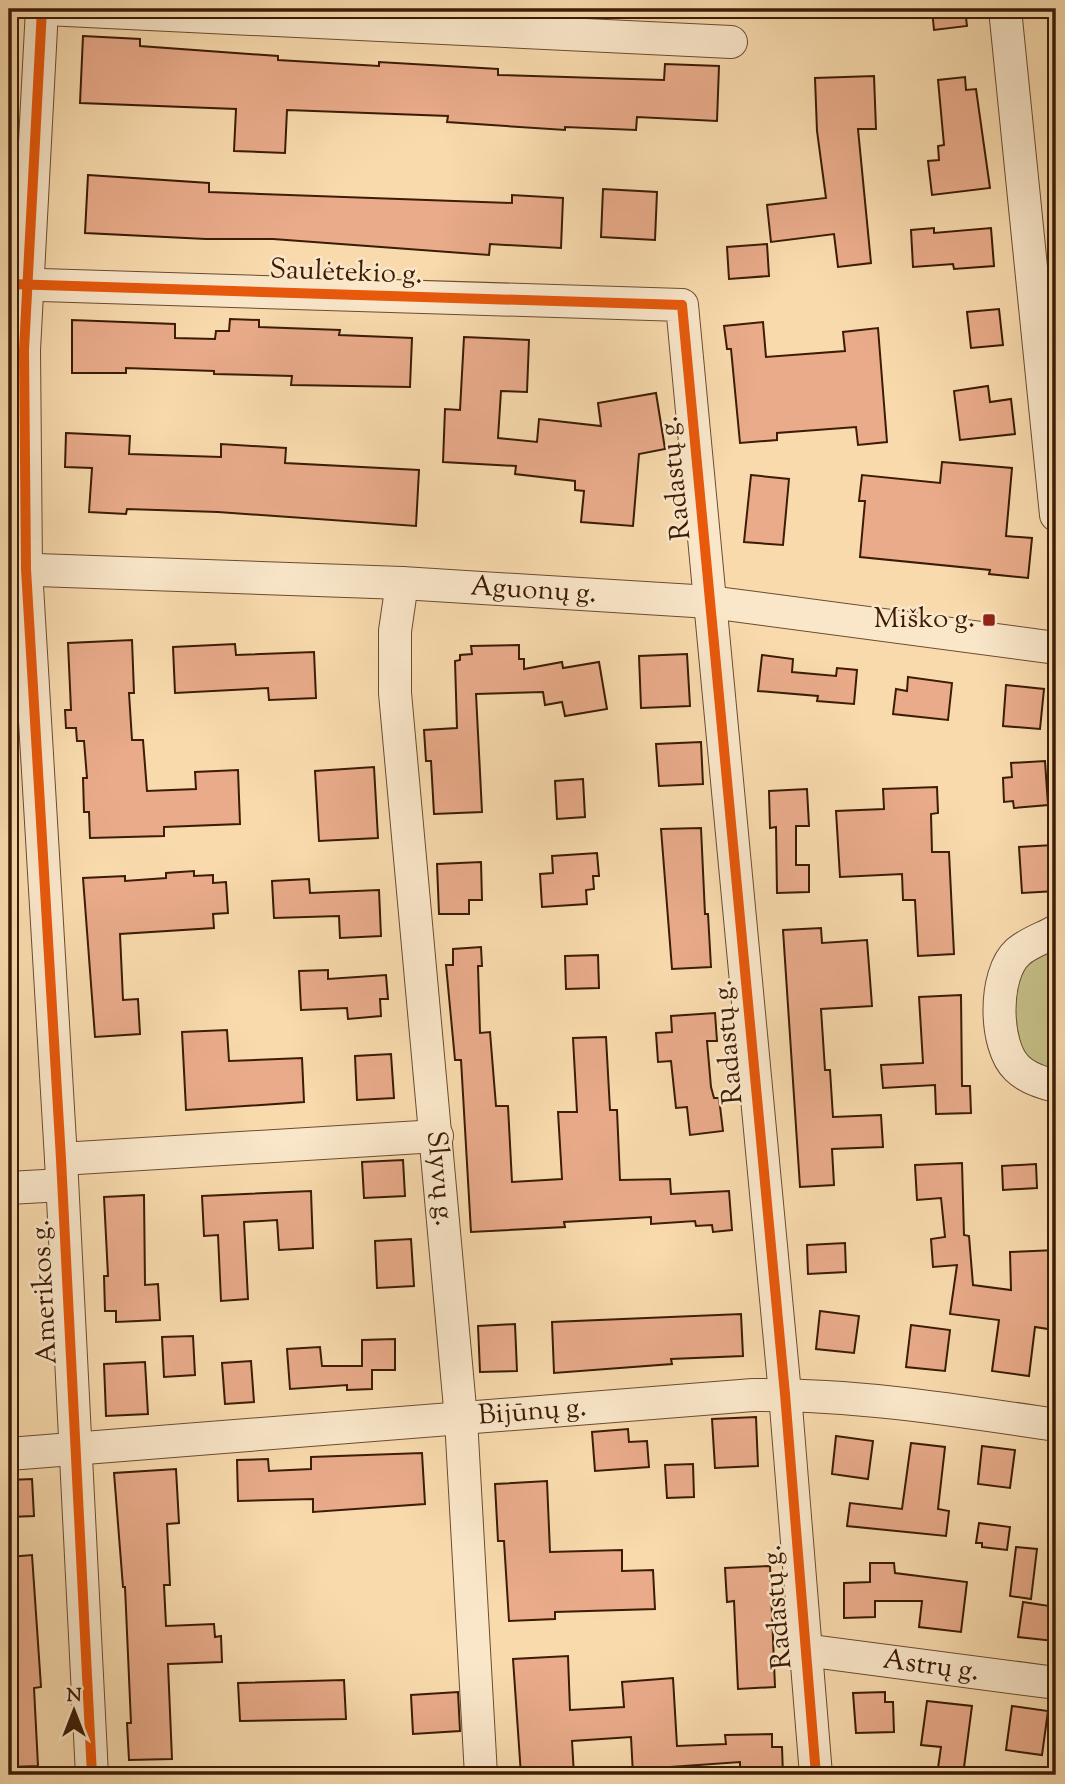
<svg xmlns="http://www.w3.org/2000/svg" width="1065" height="1784" font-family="'Sorts Mill Goudy',serif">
  <rect width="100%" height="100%" fill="#f8daad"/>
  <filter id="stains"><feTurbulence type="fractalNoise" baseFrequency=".00286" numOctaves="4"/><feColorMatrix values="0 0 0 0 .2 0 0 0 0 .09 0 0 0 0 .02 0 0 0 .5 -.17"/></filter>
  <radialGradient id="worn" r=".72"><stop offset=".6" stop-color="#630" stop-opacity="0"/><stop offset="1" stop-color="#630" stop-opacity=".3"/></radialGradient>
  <polygon fill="#c4bd85" stroke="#806c45" stroke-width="2" points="1056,939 1056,1075 1022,1055 1012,1017 1018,967"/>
  <g fill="#e9ab8a" stroke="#3c1c05" stroke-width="2">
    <polygon points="932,9 965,9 967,26 934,30"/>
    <polygon points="83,36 140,39 140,46 278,56 278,60 379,66 379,62 498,69 498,75 664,80 665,64 719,66 717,121 637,117 636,130 565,127 565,130 447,122 448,116 287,110 285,153 234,151 236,109 80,103"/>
    <polygon points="874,76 876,129 858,129 871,263 838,267 834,234 771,242 767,205 826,198 817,131 815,78"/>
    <polygon points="965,77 966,90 976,89 990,188 932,195 928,161 939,160 938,146 944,145 938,80"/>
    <polygon points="88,175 209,183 209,192 512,203 512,195 563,198 561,248 490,244 489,255 273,239 206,239 85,233"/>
    <polygon points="603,189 657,192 655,240 601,237"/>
    <polygon points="934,228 934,233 991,228 994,266 954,269 953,264 913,267 911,230"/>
    <polygon points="767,244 769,276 729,279 727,247"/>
    <polygon points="999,309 1003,345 971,348 967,312"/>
    <polygon points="230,319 259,320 259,327 340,330 339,335 412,338 410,387 291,385 292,376 214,374 214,371 126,368 126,373 72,373 72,320 175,324 175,338 215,339 216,331 229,331"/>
    <polygon points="763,322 766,357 845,351 843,332 878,328 887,442 858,445 856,427 777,433 777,440 740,443 731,349 727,349 724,326"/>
    <polygon points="464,337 529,340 527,392 501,391 498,438 537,442 539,419 601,426 598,403 656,393 665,449 639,454 633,526 581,522 584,491 575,490 575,481 515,474 516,466 443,462 445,409 460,410"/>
    <polygon points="988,386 990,402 1011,399 1015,434 960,440 954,391"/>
    <polygon points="66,433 130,436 129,454 221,457 221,444 286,448 285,463 419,470 416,526 218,512 127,509 126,514 89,512 92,468 65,467"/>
    <polygon points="942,462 1012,468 1006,536 1032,538 1028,578 989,574 990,570 860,557 865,501 859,501 862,475 940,483"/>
    <polygon points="751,475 789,479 783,545 744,542"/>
    <polygon points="132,640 134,693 129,693 132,740 143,740 147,791 196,789 195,772 238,770 240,824 164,827 164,836 90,838 89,812 84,812 83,778 87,778 84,741 77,741 76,728 66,728 65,710 71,710 68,643"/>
    <polygon points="235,644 236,655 314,652 316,698 269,700 268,688 175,693 173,647"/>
    <polygon points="519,645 519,659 524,659 524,669 562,662 563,668 599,662 607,709 565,716 562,702 545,705 543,692 476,694 482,812 434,814 431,761 426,761 424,730 457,728 455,661 460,660 460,655 472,654 471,646"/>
    <polygon points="687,654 690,706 641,708 639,656"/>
    <polygon points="762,655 793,659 792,672 836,676 837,668 857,670 854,704 817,701 818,696 758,691"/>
    <polygon points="908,677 952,683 948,720 893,714 896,689 907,691"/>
    <polygon points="1006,685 1044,689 1040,729 1003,726"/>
    <polygon points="701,742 703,784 659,786 656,744"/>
    <polygon points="1045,761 1048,805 1014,808 1013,801 1004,802 1003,778 1012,777 1011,763"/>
    <polygon points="374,767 378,838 319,841 315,771"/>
    <polygon points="583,779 585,817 557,819 555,781"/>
    <polygon points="937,787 938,813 931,814 932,852 949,852 954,954 918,956 915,900 903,900 902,874 840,877 836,811 884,809 883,789"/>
    <polygon points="807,789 809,826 796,826 796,865 809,865 809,892 777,893 776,827 770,828 769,791"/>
    <polygon points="701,828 705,914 708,914 711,967 672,969 661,829"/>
    <polygon points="1053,845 1056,891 1022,893 1019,847"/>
    <polygon points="597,853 599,876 593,876 594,889 586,890 587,904 542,907 540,874 553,873 552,856"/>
    <polygon points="481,862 482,900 469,900 469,914 439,914 437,864"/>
    <polygon points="194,871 194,876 213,875 213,883 226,882 228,913 213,914 214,928 120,934 123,1000 138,999 140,1034 95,1037 83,878 125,876 125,881 166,878 166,873"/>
    <polygon points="309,879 310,893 379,890 381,936 340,938 339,916 274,918 272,881"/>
    <polygon points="821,928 822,943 867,940 872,1006 821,1009 825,1070 830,1070 833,1117 881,1115 883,1147 832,1149 834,1185 800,1187 783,930"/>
    <polygon points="481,947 482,966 478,966 480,1033 490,1032 496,1106 508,1106 512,1182 562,1179 558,1112 577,1112 573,1038 606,1037 610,1110 617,1110 620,1180 670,1179 671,1194 729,1191 732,1230 713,1232 712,1225 696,1226 695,1221 651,1224 651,1217 564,1222 565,1227 471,1232 461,1060 455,1060 446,965 453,965 453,949"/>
    <polygon points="598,955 599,988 566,989 565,956"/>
    <polygon points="328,970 328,979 386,975 388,999 380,999 381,1016 348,1019 347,1008 301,1010 299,971"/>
    <polygon points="961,995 962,1086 970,1086 971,1113 936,1114 935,1085 883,1088 881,1065 923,1063 919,997"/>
    <polygon points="715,1013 717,1041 707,1041 711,1087 714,1098 719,1098 723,1131 690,1135 687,1107 676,1108 671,1061 658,1062 656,1033 672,1032 671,1016"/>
    <polygon points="227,1030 229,1061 302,1058 304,1102 186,1110 182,1032"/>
    <polygon points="391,1054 394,1098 357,1100 355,1056"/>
    <polygon points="403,1160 405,1196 364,1198 362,1162"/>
    <polygon points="962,1163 964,1235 969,1236 973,1285 1011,1290 1010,1252 1056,1250 1048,1329 1035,1327 1029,1376 992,1371 999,1320 950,1314 957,1265 933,1267 931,1239 945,1237 941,1198 917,1200 915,1165"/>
    <polygon points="1036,1164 1037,1188 1003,1190 1002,1166"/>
    <polygon points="311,1191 313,1248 279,1250 277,1220 244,1222 248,1299 221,1301 218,1235 204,1236 202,1196"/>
    <polygon points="144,1195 145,1285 158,1284 160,1320 116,1322 116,1311 105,1311 104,1276 108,1276 104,1197"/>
    <polygon points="411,1239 414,1286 377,1288 375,1241"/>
    <polygon points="845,1243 846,1272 808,1274 807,1245"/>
    <polygon points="820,1311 859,1316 854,1353 816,1349"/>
    <polygon points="741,1314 743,1356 671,1359 672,1364 554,1373 552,1322"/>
    <polygon points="515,1324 517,1371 480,1372 478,1326"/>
    <polygon points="911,1325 950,1330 945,1371 906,1367"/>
    <polygon points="193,1336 195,1375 164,1377 162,1337"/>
    <polygon points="395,1339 395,1370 372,1370 372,1389 347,1390 347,1385 290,1389 287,1349 320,1347 322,1366 362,1366 362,1340"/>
    <polygon points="251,1361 254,1402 225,1404 222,1363"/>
    <polygon points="145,1362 148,1414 106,1416 104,1364"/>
    <polygon points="756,1417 758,1466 715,1468 712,1419"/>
    <polygon points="628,1429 629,1442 647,1441 649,1467 595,1471 592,1432"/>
    <polygon points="836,1436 873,1441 868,1479 832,1474"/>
    <polygon points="911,1443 945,1447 938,1509 949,1511 946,1536 847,1526 850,1503 902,1509"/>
    <polygon points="982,1446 1015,1450 1010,1488 978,1484"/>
    <polygon points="422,1453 425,1504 313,1512 313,1499 238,1501 237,1460 268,1459 269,1471 311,1469 311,1457"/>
    <polygon points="693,1464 694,1497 667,1498 665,1465"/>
    <polygon points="176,1469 179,1523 167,1524 170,1585 164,1585 166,1626 214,1624 215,1637 221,1636 222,1662 168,1664 172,1759 129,1760 127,1723 131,1723 125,1587 123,1587 114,1473"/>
    <polygon points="32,1479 34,1516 9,1517 9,1480"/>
    <polygon points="547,1481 550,1552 622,1550 622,1571 653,1570 655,1609 555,1612 555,1619 509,1621 504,1541 498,1541 495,1484"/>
    <polygon points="979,1523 1010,1527 1007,1550 982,1547 982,1543 976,1543"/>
    <polygon points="1016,1547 1037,1549 1031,1599 1010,1596"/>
    <polygon points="32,1555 41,1687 34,1688 38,1766 9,1767 9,1557"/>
    <polygon points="870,1563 894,1563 895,1573 967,1582 961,1632 919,1627 922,1601 875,1601 875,1617 844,1618 844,1583 870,1582"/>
    <polygon points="770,1566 775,1687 738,1689 734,1601 727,1602 725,1568"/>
    <polygon points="1023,1602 1056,1607 1054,1641 1018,1637"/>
    <polygon points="568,1656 570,1710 624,1707 622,1682 673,1678 677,1746 726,1744 725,1735 772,1734 772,1747 782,1747 783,1775 740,1775 740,1762 671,1767 672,1775 633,1775 631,1737 572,1741 574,1775 521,1775 513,1659"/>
    <polygon points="344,1680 346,1719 240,1721 238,1683"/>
    <polygon points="458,1692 460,1731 413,1734 411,1695"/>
    <polygon points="885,1692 885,1702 893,1702 894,1732 856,1733 853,1693"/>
    <polygon points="927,1701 972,1706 963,1775 937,1775 941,1747 921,1745"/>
    <polygon points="1012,1706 1048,1711 1042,1755 1006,1750"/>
  </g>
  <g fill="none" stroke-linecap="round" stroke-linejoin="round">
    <defs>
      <g id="minor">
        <polyline points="42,9 24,350 26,569 61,1159 92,1775"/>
        <polyline points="46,9 731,42"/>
        <polyline points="1005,9 1056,515"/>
        <polyline points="9,284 682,305 785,1394 816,1775"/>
        <path id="s1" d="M9,569L402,583L710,602L1056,648"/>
        <path id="s2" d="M402,583L395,631V693L461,1419L481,1775"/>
        <path d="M1056,931C1044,938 1028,943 1018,952C993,974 994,1046 1017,1068C1027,1078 1043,1083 1056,1086"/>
        <polyline points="61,1159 437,1136"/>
        <polyline points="9,1188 62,1185"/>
        <path id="s3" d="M9,1454L753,1395C856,1394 955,1410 1056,1425"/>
        <path id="s4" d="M804,1650L1056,1683"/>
      </g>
    </defs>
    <use href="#minor" stroke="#6b4c2f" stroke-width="34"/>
    <use href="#minor" stroke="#fae7ca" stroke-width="32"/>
    <defs>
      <g id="cycleway">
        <polyline points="42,9 24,350 26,569 61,1159 92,1775"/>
        <polyline points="9,284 682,305 785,1394 816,1775"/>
      </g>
    </defs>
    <use href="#cycleway" stroke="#fae7ca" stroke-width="15"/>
    <use href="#cycleway" stroke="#e8590c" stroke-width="10"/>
  </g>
  <rect fill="#8f2418" stroke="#fae7ca" stroke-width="2.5" x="982" y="613" width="14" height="14" rx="3.5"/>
  <g text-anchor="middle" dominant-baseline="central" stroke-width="5" stroke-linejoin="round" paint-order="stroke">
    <g font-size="28" fill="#3c1c05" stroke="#fae7ca">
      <text transform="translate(346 273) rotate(2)">Saulėtekio g.</text>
      <text transform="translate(676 478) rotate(-96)">Radastų g.</text>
      <text stroke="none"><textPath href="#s1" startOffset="525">Aguonų g.</textPath></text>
      <text transform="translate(729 1042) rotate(-95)">Radastų g.</text>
      <text stroke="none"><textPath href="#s2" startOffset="598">Slyvų g.</textPath></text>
      <text transform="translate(45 1292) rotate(-93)">Amerikos g.</text>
      <text stroke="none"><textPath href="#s3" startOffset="525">Bijūnų g.</textPath></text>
      <text transform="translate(778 1607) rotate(-95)">Radastų g.</text>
      <text stroke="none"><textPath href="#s4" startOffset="128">Astrų g.</textPath></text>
    </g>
    <g font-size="28" fill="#3c1c05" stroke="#fae7ca" text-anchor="end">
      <text x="975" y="620">Miško g.</text>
    </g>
  </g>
  <rect width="1065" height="1784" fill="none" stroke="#f8daad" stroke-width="35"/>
  <rect x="10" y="10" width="1044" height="1763" fill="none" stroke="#3c1c05" stroke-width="3.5"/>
  <rect x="18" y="18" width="1030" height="1749" fill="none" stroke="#3c1c05" stroke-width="2"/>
  <g transform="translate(74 1711)" stroke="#fae7ca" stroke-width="5" paint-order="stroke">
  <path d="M0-5L12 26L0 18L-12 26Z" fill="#3c1c05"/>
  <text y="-10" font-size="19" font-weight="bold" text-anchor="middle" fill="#3c1c05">N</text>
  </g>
  <rect width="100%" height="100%" filter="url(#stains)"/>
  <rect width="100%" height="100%" fill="url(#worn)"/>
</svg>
